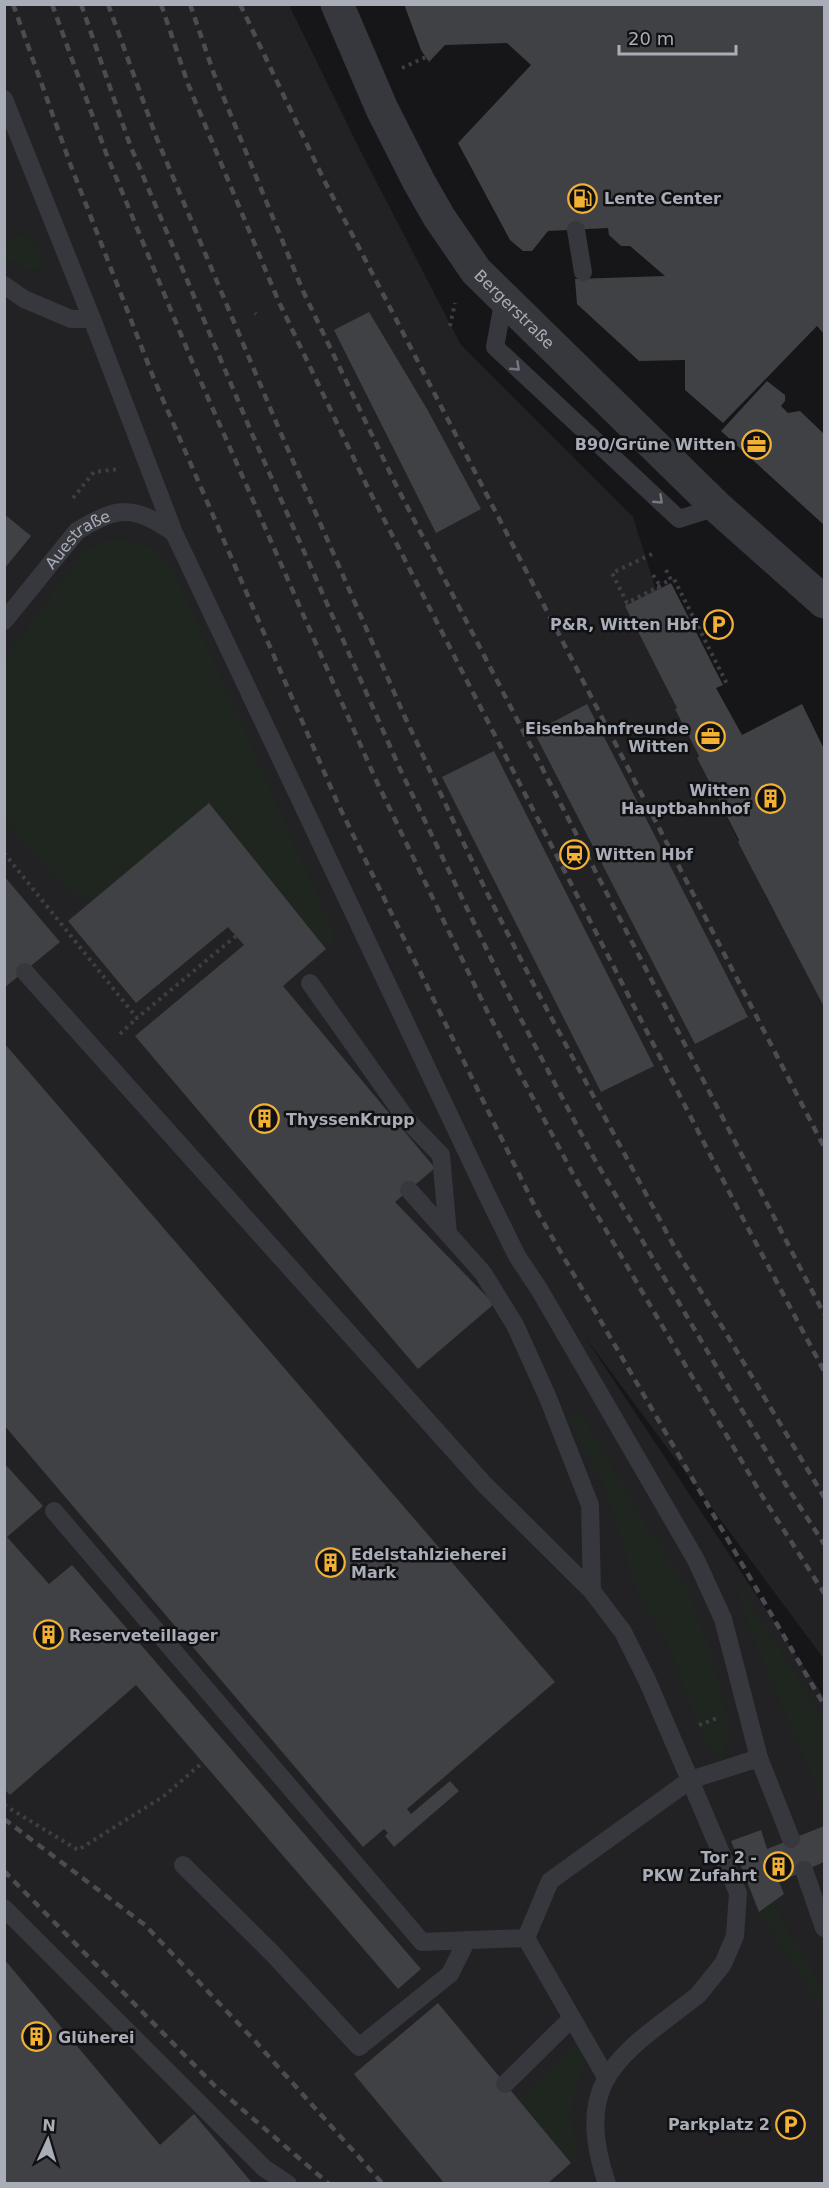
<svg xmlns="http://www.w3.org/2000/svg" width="829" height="2188" font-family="'DejaVu Sans',sans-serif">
  <rect width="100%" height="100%" fill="#161618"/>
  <polygon fill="#222225" points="5,5 289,5 360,150 461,345 633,517 656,590 677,708 699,756 697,758 775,914 777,914 824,1007 824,1659 585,1337 824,1697 824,2183 5,2184"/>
  <g fill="#1e261f">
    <polygon points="26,234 47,267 28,270 5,258 5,241"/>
    <path d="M108,540C145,541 148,541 173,568L336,938L326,949L209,803L91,903L60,885L5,821L4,659L83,552Z"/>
    <polygon points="579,1411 648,1528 688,1588 711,1654 730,1731 721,1757 715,1756 705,1743 668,1644 638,1594 604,1484 584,1450 568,1419"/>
    <polygon points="734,1578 808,1692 824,1721 824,1804 753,1638"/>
    <polygon points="773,1902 787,1930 824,1990 824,2010 759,1912"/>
    <polygon points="576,2045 583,2046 586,2053 570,2115 577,2154 571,2163 519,2100"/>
  </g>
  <g fill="#404145">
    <polygon points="404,4 824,4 824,334 817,326 723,423 685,390 685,360 639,361 577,304 575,279 665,276 630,246 621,246 609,235 608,228 548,231 532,251 523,251 510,240 458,143 531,65 507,43 445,45 429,62 421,50"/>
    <polygon points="369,312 427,409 481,509 436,533 334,330"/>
    <polygon points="767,381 785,395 785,401 781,406 788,413 800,411 824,434 824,525 721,431"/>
    <polygon points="4,514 31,536 4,569"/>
    <polygon points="671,583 723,685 716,688 742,735 802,704 824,749 824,1007 738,842 739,840 697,758 699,756 675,709 677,708 625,606"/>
    <polygon points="587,704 748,1017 695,1044 534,732"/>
    <polygon points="494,751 654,1066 601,1092 442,777"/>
    <polygon points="209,803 326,949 283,986 435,1168 395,1202 494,1304 418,1369 135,1036 244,945 228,927 136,1003 68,921"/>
    <polygon points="4,876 60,942 4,988"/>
    <polygon points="4,1043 555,1682 407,1809 411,1814 450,1781 459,1791 394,1847 385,1836 388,1833 384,1829 363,1847 4,1425"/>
    <polygon points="4,1463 43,1506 7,1537 49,1584 72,1565 421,1969 398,1989 136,1685 10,1795 4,1789"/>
    <polygon points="824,1826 824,1862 779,1882 784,1894 759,1912 731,1841 761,1830 767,1849"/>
    <polygon points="4,1959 160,2145 194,2114 253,2184 4,2184"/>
    <polygon points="438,2003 571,2163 547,2184 445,2184 354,2074"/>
  </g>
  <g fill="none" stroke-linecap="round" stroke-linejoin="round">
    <g stroke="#3d3f44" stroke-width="4" stroke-dasharray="3 4.5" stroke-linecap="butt">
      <polyline points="402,68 426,57"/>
      <polyline points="255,313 256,314"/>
      <polyline points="450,326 455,303"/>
      <polyline points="73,498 94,472 119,469"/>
      <polyline points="652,554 612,573 627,603 658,587 659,589"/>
      <polyline points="666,570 671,580 674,579 727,684"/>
      <polyline points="653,575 661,587"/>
      <polyline points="658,587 671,579"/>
      <polyline points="4,853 137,1018 236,936"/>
      <polyline points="120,1034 137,1018"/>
      <polyline points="699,1725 720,1717"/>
      <polyline points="4,1805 78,1850 164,1796 202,1763"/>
    </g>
    <g stroke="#37383d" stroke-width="18">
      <polyline points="4,99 92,319 174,533 488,1197 517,1256 539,1289 696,1560 723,1619 759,1758 791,1839"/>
      <polyline points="576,230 583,272"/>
      <polyline points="4,285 24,299 71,319 92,319"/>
      <polyline points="504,298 495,347 679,519 717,507"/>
      <path id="s1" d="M4,621L77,531C118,506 134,505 174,533"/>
      <polyline points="25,972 484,1484 592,1591 623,1632 647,1680 690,1780 759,1758"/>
      <polyline points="310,983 407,1120 441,1155 448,1234"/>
      <polyline points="409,1190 483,1273 515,1325 548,1398 590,1505 592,1591"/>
      <polyline points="54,1511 422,1942 526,1938"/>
      <polyline points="183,1865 273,1954 359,2047 450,1974 467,1940"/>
      <polyline points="804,1870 824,1928"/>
      <polyline points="4,1908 264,2168 288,2184"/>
      <path d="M606,2077L526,1938L550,1881L690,1780L738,1893L735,1936L723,1964L698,1995C623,2054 571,2076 607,2184"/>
      <polyline points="505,2084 572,2018"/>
    </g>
    <path stroke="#37383d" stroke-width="33" id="s2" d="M337,4L382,109L419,182L439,217L476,271L717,507L824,602"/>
    <g stroke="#4a4c52" stroke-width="4.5" stroke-dasharray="8 6" stroke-linecap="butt">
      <polyline points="13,4 71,166 154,379 338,804 538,1213 824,1705"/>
      <polyline points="52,4 106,153 194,366 375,778 488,1013 573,1174 764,1499 824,1593"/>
      <polyline points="81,4 130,145 253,436 400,769 512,1002 595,1160 786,1485 824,1544"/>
      <polyline points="108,4 157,139 279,429 404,715 486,891 537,991 675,1248 824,1497"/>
      <polyline points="161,4 188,84 278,300 367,486 740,1213 824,1371"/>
      <polyline points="190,4 214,74 303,291 395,483 824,1314"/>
      <polyline points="240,4 323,178 824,1147"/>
      <polyline points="4,1819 145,1925 254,2040 383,2184"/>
      <polyline points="4,1871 215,2086 329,2184"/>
    </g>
  </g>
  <defs><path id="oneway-chevron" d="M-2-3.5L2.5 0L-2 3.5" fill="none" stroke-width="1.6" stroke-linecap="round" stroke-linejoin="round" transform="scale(1.5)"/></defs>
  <g stroke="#757881">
    <use href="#oneway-chevron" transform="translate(516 367) rotate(43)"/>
    <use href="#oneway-chevron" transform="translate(659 500) rotate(43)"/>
  </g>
  <defs>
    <symbol id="fuel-ring" viewBox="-11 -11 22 22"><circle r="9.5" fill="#111113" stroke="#f2b134" stroke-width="1.5"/><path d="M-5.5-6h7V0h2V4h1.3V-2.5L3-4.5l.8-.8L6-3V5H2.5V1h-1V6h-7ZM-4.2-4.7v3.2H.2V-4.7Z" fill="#f2b134"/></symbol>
    <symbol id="office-ring" viewBox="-11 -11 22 22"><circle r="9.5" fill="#111113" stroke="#f2b134" stroke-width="1.5"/><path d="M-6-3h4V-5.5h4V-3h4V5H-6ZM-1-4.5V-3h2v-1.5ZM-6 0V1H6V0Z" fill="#f2b134"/></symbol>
    <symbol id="parking-ring" viewBox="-11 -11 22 22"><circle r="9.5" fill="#111113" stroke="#f2b134" stroke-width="1.5"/><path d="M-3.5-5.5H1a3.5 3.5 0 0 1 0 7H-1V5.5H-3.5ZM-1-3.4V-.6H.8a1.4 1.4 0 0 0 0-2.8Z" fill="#f2b134"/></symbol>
    <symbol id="building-ring" viewBox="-11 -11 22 22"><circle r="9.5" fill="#111113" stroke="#f2b134" stroke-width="1.5"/><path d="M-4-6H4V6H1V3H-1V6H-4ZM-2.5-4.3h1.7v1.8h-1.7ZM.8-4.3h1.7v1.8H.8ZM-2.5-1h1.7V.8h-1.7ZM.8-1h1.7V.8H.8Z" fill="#f2b134"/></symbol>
    <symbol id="station-ring" viewBox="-11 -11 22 22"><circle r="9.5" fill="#111113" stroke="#f2b134" stroke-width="1.5"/><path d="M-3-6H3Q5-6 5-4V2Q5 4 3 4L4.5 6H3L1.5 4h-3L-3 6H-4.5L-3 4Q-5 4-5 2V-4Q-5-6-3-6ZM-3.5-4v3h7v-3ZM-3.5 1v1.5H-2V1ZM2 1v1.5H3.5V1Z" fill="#f2b134"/></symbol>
  </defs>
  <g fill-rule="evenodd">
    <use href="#fuel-ring" x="566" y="182" width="33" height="33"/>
    <use href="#office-ring" x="740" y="428" width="33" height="33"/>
    <use href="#parking-ring" x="702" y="608" width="33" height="33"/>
    <use href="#office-ring" x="694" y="720" width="33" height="33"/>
    <use href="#building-ring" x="754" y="782" width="33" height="33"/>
    <use href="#station-ring" x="558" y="838" width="33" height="33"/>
    <use href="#building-ring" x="248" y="1102" width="33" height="33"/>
    <use href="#building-ring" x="314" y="1546" width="33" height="33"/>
    <use href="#building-ring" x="32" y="1618" width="33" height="33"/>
    <use href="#building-ring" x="762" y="1850" width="33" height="33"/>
    <use href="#building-ring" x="20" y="2020" width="33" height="33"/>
    <use href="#parking-ring" x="774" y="2108" width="33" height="33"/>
  </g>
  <g text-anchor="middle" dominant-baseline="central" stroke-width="5" stroke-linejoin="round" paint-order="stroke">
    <g font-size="16" font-weight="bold" fill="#a8adb8" stroke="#111113" text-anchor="start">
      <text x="604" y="198">Lente Center</text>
      <text x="736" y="444" text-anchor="end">B90/Grüne Witten</text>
      <text x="698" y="624" text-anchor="end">P&amp;R, Witten Hbf</text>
      <text x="689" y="728" text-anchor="end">Eisenbahnfreunde<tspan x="689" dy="18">Witten</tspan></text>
      <text x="750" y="790" text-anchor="end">Witten<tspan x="750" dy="18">Hauptbahnhof</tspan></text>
      <text x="595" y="854">Witten Hbf</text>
      <text x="286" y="1119">ThyssenKrupp</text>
      <text x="351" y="1554">Edelstahlzieherei<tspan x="351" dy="18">Mark</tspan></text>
      <text x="69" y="1635">Reserveteillager</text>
      <text x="757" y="1857" text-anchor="end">Tor 2 -<tspan x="757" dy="18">PKW Zufahrt</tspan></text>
      <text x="58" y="2037">Glüherei</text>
      <text x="770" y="2124" text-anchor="end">Parkplatz 2</text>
    </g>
    <g font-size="16" fill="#a8adb8" stroke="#111113">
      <text stroke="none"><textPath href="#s2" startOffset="356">Bergerstraße</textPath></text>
      <text stroke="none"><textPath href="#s1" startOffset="111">Auestraße</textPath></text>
    </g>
  </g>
  <rect width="829" height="2188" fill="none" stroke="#a8adb8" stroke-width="12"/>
  <g transform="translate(48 2140) rotate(4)" stroke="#111113" stroke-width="4.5" paint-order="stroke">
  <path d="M0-4.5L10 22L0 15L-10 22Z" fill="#a8adb8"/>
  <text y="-9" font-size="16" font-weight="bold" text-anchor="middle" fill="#a8adb8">N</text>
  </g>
  <path d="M619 45v9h117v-9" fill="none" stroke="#a8adb8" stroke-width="3"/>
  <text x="628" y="45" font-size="18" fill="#a8adb8" stroke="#111113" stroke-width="4.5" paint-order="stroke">20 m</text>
</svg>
